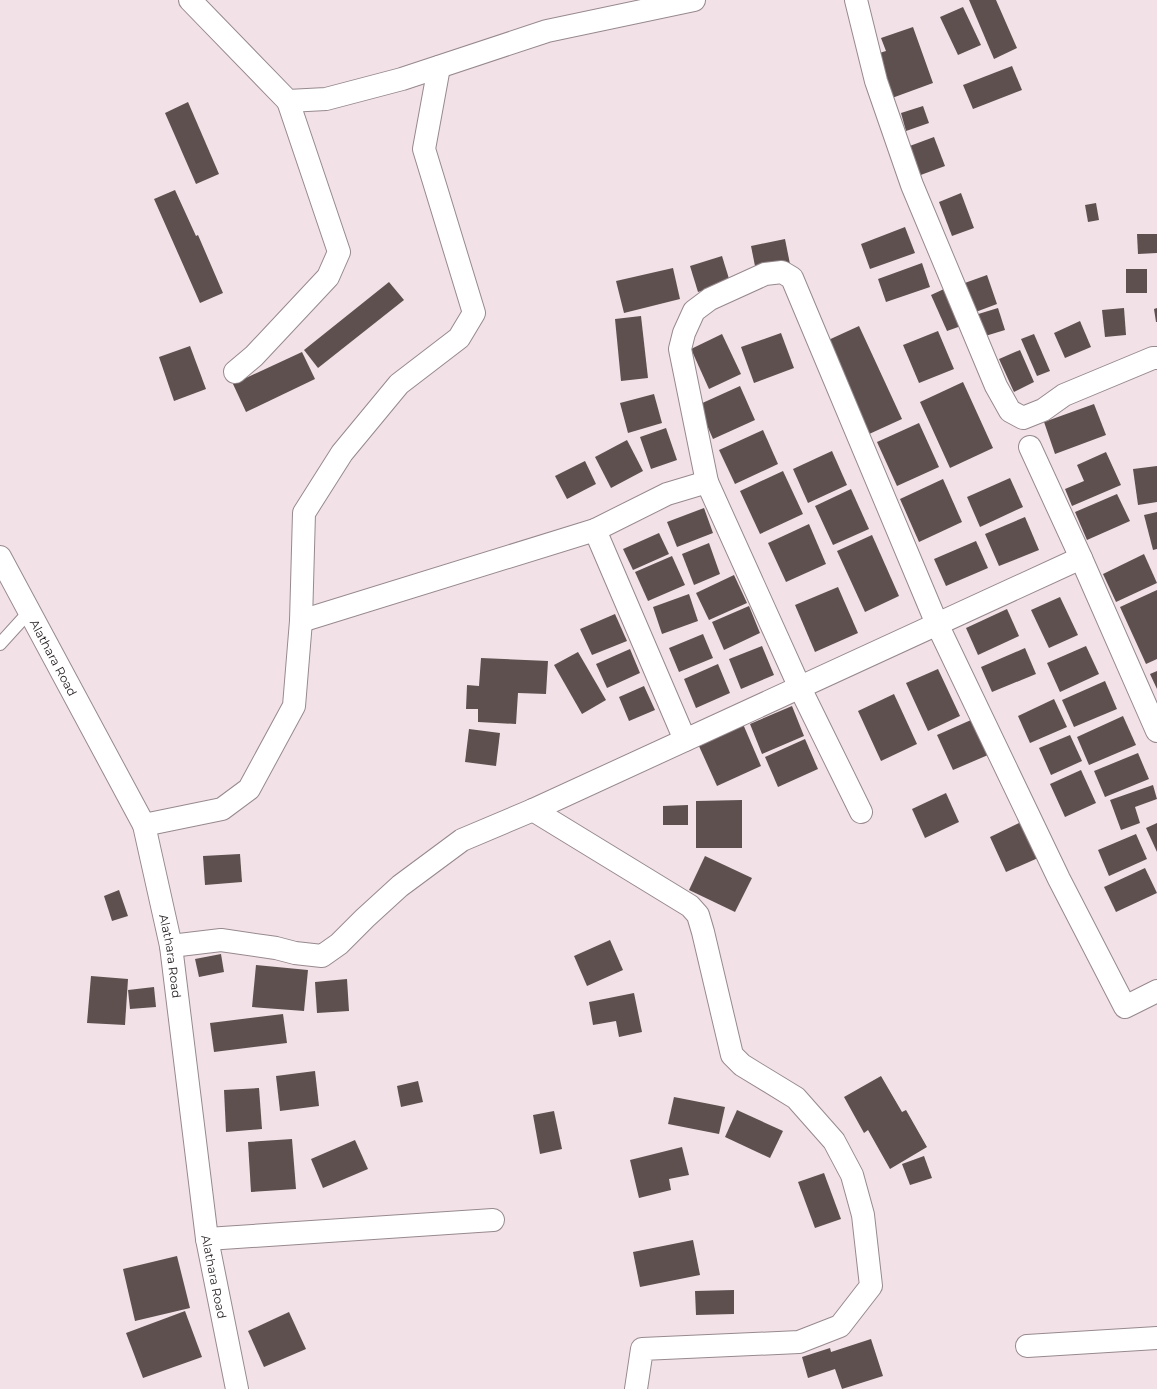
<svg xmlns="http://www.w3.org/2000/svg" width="1157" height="1389" font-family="Montserrat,sans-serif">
  <rect width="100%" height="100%" fill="#f2e2e8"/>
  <g fill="#5d504f">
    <polygon points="969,0 996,0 1017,48 994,59"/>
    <polygon points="963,7 981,45 958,55 940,17"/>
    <polygon points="913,27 933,83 892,98 876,54 886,51 881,38"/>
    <polygon points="1012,66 1022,90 973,109 963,85"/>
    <polygon points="188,102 219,174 196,184 165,113"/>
    <polygon points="923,106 929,123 906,131 901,113"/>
    <polygon points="934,137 945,166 918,176 907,147"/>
    <polygon points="175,190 196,236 198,235 223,293 200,303 154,199"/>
    <polygon points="961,193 974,228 952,236 939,202"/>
    <polygon points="1096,203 1099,220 1088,222 1085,205"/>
    <polygon points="905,227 915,253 870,269 861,244"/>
    <polygon points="1137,234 1157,234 1157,253 1138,254"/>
    <polygon points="785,239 790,264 756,271 751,246"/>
    <polygon points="722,256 730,282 698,292 690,266"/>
    <polygon points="922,263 930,287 886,302 878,279"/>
    <polygon points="673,268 680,299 624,313 616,281"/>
    <rect x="1126" y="269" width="21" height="24"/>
    <polygon points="987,275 997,304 973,313 962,284"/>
    <polygon points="389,282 404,300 318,368 304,350"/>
    <polygon points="944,289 961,326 947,331 931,295"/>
    <polygon points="998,308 1005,330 982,337 975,315"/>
    <polygon points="1124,308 1126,335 1105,337 1102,310"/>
    <polygon points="1157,308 1157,322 1156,322 1154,309"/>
    <polygon points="641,316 648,378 621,381 615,319"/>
    <polygon points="1080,321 1091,347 1065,358 1054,333"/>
    <polygon points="859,326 902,419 867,435 824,342"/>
    <polygon points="938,331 954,369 919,383 903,345"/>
    <polygon points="781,333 794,368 754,383 741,347"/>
    <polygon points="722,334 741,374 709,389 691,349"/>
    <polygon points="1034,334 1050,371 1037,376 1021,339"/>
    <polygon points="190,346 206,389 174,401 159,357"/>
    <polygon points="1020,350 1034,382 1014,392 999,359"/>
    <polygon points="302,352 315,379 246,412 233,384"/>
    <polygon points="963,382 993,448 950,468 920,402"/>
    <polygon points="740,386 755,420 713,439 698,405"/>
    <polygon points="654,394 662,423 628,433 620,403"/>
    <polygon points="1094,404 1106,435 1055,454 1044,422"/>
    <polygon points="919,423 939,467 897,486 877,442"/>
    <polygon points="666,428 677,460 651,469 640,437"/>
    <polygon points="763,430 778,464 735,484 719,450"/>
    <polygon points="627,440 643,471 611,488 595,457"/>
    <polygon points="832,451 847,485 808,503 793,469"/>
    <polygon points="1106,452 1121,485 1072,506 1065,489 1084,481 1077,465"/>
    <polygon points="585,461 596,484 567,499 555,476"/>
    <polygon points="1157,466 1157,502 1138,505 1133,469"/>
    <polygon points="783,471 803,514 760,534 740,491"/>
    <polygon points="1010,478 1023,507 980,527 967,497"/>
    <polygon points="943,479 962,522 919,542 900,499"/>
    <polygon points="851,489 869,529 833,545 815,506"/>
    <polygon points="1117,494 1130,521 1087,540 1075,512"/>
    <polygon points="704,508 713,533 677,547 667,522"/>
    <polygon points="1157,512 1157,549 1153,550 1144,515"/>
    <polygon points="1025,517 1039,550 999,566 985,534"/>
    <polygon points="809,524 826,564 786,582 768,543"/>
    <polygon points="659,533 669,554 633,570 623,549"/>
    <polygon points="872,535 899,596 865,612 837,551"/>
    <polygon points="976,541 988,568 946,586 934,559"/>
    <polygon points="709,543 720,574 694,585 682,554"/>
    <polygon points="1144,554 1157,583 1116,602 1103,574"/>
    <polygon points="672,556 685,585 648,601 635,572"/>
    <polygon points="734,575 747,603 709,620 696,593"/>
    <polygon points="838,587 858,633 815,652 795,605"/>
    <polygon points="1157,590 1157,659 1146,664 1120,607"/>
    <polygon points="689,594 698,621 662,634 653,607"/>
    <polygon points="1060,597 1078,635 1049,648 1031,610"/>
    <polygon points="749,606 760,633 724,650 712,622"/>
    <polygon points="1007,609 1019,636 978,655 966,628"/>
    <polygon points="615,614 627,641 592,655 580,629"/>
    <polygon points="703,634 713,658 679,672 669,648"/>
    <polygon points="762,646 774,675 741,689 729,659"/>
    <polygon points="1086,646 1099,674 1060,692 1047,663"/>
    <polygon points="1025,648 1036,674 992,692 981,667"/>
    <polygon points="630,649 640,673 607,688 596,664"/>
    <polygon points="578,652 606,700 582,714 554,665"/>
    <polygon points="481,658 548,661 546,694 518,693 516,724 478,722 478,709 466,709 467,685 479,686"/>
    <polygon points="718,664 730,693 696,708 684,679"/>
    <polygon points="938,669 960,716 928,731 906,683"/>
    <polygon points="1157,671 1157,689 1150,674"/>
    <polygon points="1105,681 1117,709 1074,727 1062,700"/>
    <polygon points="644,686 655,710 629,721 619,697"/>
    <polygon points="894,694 917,744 881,761 858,711"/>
    <polygon points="1054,699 1067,727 1030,743 1018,716"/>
    <polygon points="792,706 804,736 762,754 750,724"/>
    <polygon points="1123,716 1136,745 1089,765 1077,737"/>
    <polygon points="971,720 988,755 953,770 937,735"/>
    <polygon points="743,724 761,766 717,786 698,744"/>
    <polygon points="469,729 500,733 496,766 465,762"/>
    <polygon points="1070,735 1082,761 1051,775 1039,748"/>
    <polygon points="805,739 818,769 778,787 765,757"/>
    <polygon points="1138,753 1149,779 1105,797 1094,771"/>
    <polygon points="1081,770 1096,803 1065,817 1050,784"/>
    <polygon points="1153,785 1157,799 1135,807 1140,823 1121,830 1110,800"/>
    <polygon points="946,793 959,822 925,838 912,809"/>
    <polygon points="742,800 742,848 696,848 696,801"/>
    <polygon points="688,805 688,825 663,825 663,806"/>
    <polygon points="1021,822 1038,858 1006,872 990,837"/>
    <polygon points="1157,823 1157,852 1146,828"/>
    <polygon points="1136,834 1147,859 1109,876 1098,850"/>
    <polygon points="240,854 242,882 205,885 203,856"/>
    <polygon points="705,856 752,878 735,912 689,890"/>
    <polygon points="1145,868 1157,893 1116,912 1104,887"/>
    <polygon points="119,890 128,916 112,921 104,896"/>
    <polygon points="610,940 623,970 587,986 574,956"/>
    <polygon points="221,954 224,972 199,977 195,959"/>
    <polygon points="256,965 308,970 304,1011 252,1007"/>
    <polygon points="91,976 128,979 125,1025 87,1023"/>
    <polygon points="347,979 349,1011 317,1013 315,982"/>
    <polygon points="154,987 156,1007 130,1009 128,990"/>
    <polygon points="634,993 642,1032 619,1037 616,1021 593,1025 589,1002"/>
    <polygon points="283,1014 287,1043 214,1052 210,1023"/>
    <polygon points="315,1071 319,1106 280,1111 276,1076"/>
    <polygon points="881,1076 902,1112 906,1110 927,1147 890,1169 868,1130 864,1133 844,1097"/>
    <polygon points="418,1081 423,1102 401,1107 397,1086"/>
    <polygon points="259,1088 262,1129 226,1132 224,1090"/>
    <polygon points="674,1097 725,1107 719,1134 668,1124"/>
    <polygon points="737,1110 783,1131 770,1158 725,1137"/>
    <polygon points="554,1111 562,1149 540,1154 533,1115"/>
    <polygon points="292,1139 296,1189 251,1192 248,1142"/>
    <polygon points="355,1140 368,1169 323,1188 311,1159"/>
    <polygon points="682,1147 689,1175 669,1179 671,1190 639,1198 630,1160"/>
    <polygon points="924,1156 932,1178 910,1185 902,1164"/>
    <polygon points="824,1173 841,1219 815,1228 798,1182"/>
    <polygon points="693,1240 700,1275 640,1287 633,1252"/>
    <polygon points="177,1256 190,1308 135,1321 123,1269"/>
    <polygon points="734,1290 734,1314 696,1315 695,1291"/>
    <polygon points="185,1311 202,1357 143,1378 126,1333"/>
    <polygon points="289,1312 306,1349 264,1367 248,1331"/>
    <polygon points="871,1339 883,1376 842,1389 835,1369 808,1378 802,1357 830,1348 831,1352"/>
  </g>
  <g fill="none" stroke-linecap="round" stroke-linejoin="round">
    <defs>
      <polyline id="service" points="0,644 29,612"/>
      <g id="minor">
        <polyline points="190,0 288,101 326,99 402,79 547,31 694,0"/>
        <polyline points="856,0 876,81 912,185 996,386 1010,411 1023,418 1043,410 1064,395 1153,358 1157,358"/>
        <polyline points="235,372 254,356 328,277 339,252 288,101"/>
        <polyline points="1030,447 1081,558 1157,731"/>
        <polyline points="301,621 595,530"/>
        <polyline points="685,740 595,530 667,494 707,482"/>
        <polyline points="533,810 690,906 698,915 703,932 732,1055 742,1065 796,1098 834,1141 852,1175 863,1215 871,1286 840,1326 799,1342 642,1349 636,1389"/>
        <polyline points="861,812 800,688 707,482 680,349 684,333 694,311 710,299 765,274 782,272 792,278 937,624 1059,879 1125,1007 1157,991"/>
        <polyline points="144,825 222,809 249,789 294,706 301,621 304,513 342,453 399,384 459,338 474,313 424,149 439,67"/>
        <polyline points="171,946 221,940 276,948 295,953 322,956 339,944 365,918 400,886 462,840 533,810 1081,558"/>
        <polyline points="207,1239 493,1220"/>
        <polyline points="1027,1346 1157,1338"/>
      </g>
      <g id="tertiary">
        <path id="s1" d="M0,557L144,825L171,946L207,1239L237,1389"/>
      </g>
    </defs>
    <use href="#service" stroke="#97898e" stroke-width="14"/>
    <use href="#minor" stroke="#97898e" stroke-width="24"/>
    <use href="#tertiary" stroke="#97898e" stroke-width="24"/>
    <use href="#service" stroke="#fff" stroke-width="12"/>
    <use href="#minor" stroke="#fff" stroke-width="22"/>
    <use href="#tertiary" stroke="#fff" stroke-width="22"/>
  </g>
  <g text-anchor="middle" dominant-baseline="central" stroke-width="4" stroke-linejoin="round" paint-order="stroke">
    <g font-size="12" fill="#272224" stroke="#fff0f6">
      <text stroke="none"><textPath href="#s1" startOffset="114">Alathara Road</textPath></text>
      <text stroke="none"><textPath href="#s1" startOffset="438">Alathara Road</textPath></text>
      <text stroke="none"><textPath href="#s1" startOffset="762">Alathara Road</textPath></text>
    </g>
  </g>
</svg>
